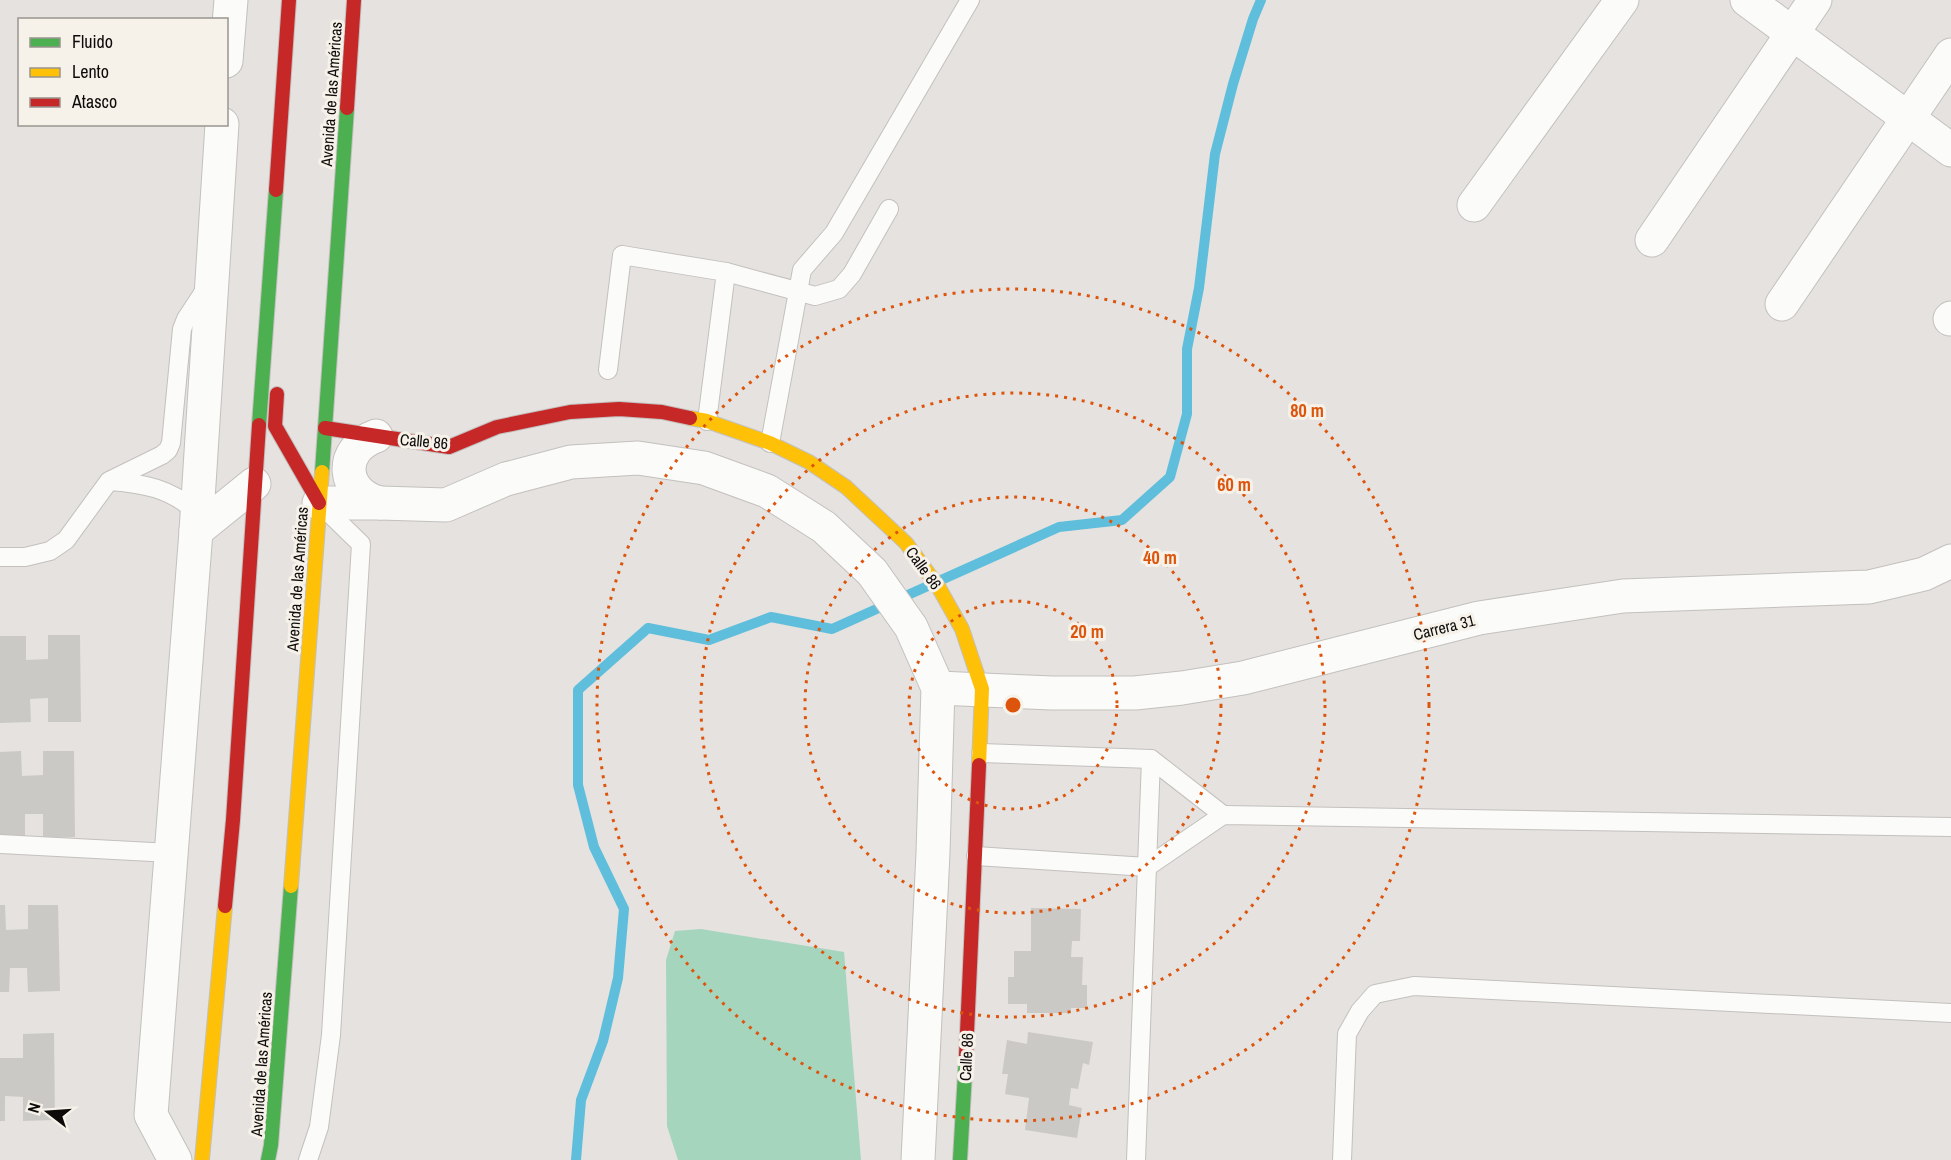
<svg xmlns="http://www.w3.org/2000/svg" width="1951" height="1160" font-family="'Archivo Narrow',sans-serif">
  <rect width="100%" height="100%" fill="#e5e2df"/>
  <polygon fill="#a6d5be" points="701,929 844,952 861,1160 678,1160 667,1126 666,960 675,931"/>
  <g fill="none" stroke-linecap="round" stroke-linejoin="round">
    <polyline stroke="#5fbedb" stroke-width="10" points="576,1160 581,1100 603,1041 618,978 624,909 594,847 578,785 578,690 648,628 709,640 771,617 832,629 1059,527 1122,520 1170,477 1187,414 1187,349 1199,288 1215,154 1233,84 1253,19 1261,0"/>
  </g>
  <g fill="#cbc9c6">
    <polygon points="48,635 80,635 81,722 48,722 48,698 30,699 31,722 0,723 0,636 26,636 26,660 48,659"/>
    <polygon points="21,751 22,776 43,775 43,751 74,751 75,837 43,838 43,814 25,814 25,838 0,839 0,752"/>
    <polygon points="0,905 5,905 6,930 28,929 28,905 58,905 60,991 28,992 27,968 10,968 9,992 0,992"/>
    <polygon points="1031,908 1081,909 1080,941 1072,941 1071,957 1083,957 1082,985 1087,985 1087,1008 1071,1008 1071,1013 1027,1013 1027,1004 1008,1004 1008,977 1014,977 1014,951 1031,951"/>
    <polygon points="1028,1032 1093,1042 1089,1065 1083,1063 1078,1089 1071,1088 1069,1105 1082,1108 1077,1138 1025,1130 1029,1098 1005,1094 1008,1074 1002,1074 1007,1040 1027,1044"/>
    <polygon points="54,1033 55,1120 23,1121 23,1097 5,1096 5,1121 0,1121 0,1058 23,1058 23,1034"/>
  </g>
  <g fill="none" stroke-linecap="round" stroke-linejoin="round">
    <defs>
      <g id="lane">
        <polyline points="608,370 622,255 726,272 815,296 839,289 852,274 889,209"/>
        <polyline points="707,421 726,272"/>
        <polyline points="770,443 802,270 834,233 970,0"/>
        <path d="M110,481C146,484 168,488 196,511"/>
        <polyline points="0,557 25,557 50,551 66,540 109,481 162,455 168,450 171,443 182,329 186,319 207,287"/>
        <polyline points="981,753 1151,759 1223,815"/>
        <polyline points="0,844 171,853"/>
        <polyline points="976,856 1147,867 1223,815 1951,827"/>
        <polyline points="308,1160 319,1127 331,1035 361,544 319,503"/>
        <polyline points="1136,1160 1151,759"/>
        <polyline points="1342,1160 1347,1034 1360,1011 1375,994 1414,986 1951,1013"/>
      </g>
      <g id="street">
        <polyline points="1747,0 1951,150"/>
        <polyline points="226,61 231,0"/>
        <polyline points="1474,205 1622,0"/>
        <polyline points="1652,240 1815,0"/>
        <polyline points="1782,304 1951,55"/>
        <polyline points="1950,319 1951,318"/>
        <path d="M376,436C337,450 342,494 380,503"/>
        <polyline points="319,503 380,503 446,505 506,479 571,462 638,458 704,468 767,491 824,527 872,572 911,627 938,688 933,853 918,1160"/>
        <polyline points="196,531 254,484"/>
        <polyline points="938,688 1052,693 1135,693 1182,688 1243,678 1479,618 1623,596 1869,587 1924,574 1951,561"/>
        <polyline points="175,1160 151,1115 196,531 222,124"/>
      </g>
      <g id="fast">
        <polyline points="259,425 276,190"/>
        <polyline points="322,472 347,108"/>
        <polyline points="268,1160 271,1145 291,886"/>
        <polyline points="960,1160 966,1055"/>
      </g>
      <g id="slow">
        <polyline points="690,418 707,421 770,443 809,462 846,487 906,543 939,588 962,629 982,689 979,765"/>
        <polyline points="291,886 322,472"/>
        <polyline points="202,1160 225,906"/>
      </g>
      <g id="jam">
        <polyline points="347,108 354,0"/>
        <polyline points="276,190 289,0"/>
        <polyline points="277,394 275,426 319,503"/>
        <polyline points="325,428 449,447 497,427 570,412 619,409 662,412 690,418"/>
        <polyline points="225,906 233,820 259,425"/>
        <polyline points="966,1055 979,765"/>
      </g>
    </defs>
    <use href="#lane" stroke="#c3c0be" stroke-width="20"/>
    <use href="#street" stroke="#c3c0be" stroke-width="35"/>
    <use href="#fast" stroke="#c3c0be" stroke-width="16"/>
    <use href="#slow" stroke="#c3c0be" stroke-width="16"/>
    <use href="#jam" stroke="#c3c0be" stroke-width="16"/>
    <use href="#lane" stroke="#fbfbfa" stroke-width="18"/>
    <use href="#street" stroke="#fbfbfa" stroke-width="33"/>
    <use href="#fast" stroke="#4caf50" stroke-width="14"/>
    <use href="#slow" stroke="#ffc107" stroke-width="14"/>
    <use href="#jam" stroke="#c62828" stroke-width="14"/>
  </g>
  <g fill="none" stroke="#dd550c" stroke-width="3" stroke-dasharray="3 6">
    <circle cx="1013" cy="705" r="104"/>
    <circle cx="1013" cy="705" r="208"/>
    <circle cx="1013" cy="705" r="312"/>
    <circle cx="1013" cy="705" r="416"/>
  </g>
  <g text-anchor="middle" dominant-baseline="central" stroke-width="6" stroke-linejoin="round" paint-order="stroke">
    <g font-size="16" fill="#0d0b09" stroke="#f6f1e9">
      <text transform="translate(331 94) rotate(-86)">Avenida de las Américas</text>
      <text transform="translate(424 441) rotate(5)">Calle 86</text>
      <text transform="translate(924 568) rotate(54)">Calle 86</text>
      <text transform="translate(297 579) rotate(-86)">Avenida de las Américas</text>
      <text transform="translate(1444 627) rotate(-14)">Carrera 31</text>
      <text transform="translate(966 1057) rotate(-87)">Calle 86</text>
      <text transform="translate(261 1064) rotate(-86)">Avenida de las Américas</text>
    </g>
  </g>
  <circle cx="1013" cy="705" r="9" fill="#dd550c" stroke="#f6f1e9" stroke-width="3"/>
  <g font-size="18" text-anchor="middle" font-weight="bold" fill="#dd550c" stroke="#f6f1e9" stroke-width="6" stroke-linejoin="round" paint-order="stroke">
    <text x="1307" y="417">80 m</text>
    <text x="1234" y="491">60 m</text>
    <text x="1160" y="564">40 m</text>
    <text x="1087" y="638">20 m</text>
  </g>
  <rect x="18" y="18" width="210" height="108" fill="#f6f1e9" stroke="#99958f" stroke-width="1.5"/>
  <rect x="30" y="38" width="30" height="9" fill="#4caf50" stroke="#99958f" stroke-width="1.5"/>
  <text x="72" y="48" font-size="18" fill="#0d0b09">Fluido</text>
  <rect x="30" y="68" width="30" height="9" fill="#ffc107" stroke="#99958f" stroke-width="1.5"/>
  <text x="72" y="78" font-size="18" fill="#0d0b09">Lento</text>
  <rect x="30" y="98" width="30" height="9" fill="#c62828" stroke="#99958f" stroke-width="1.5"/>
  <text x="72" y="108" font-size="18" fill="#0d0b09">Atasco</text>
  <g transform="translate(48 1112) rotate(287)" stroke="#f6f1e9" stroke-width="4.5" paint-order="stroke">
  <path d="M0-4.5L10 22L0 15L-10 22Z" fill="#0d0b09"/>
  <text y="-9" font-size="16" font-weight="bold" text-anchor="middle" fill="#0d0b09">N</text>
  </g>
</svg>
